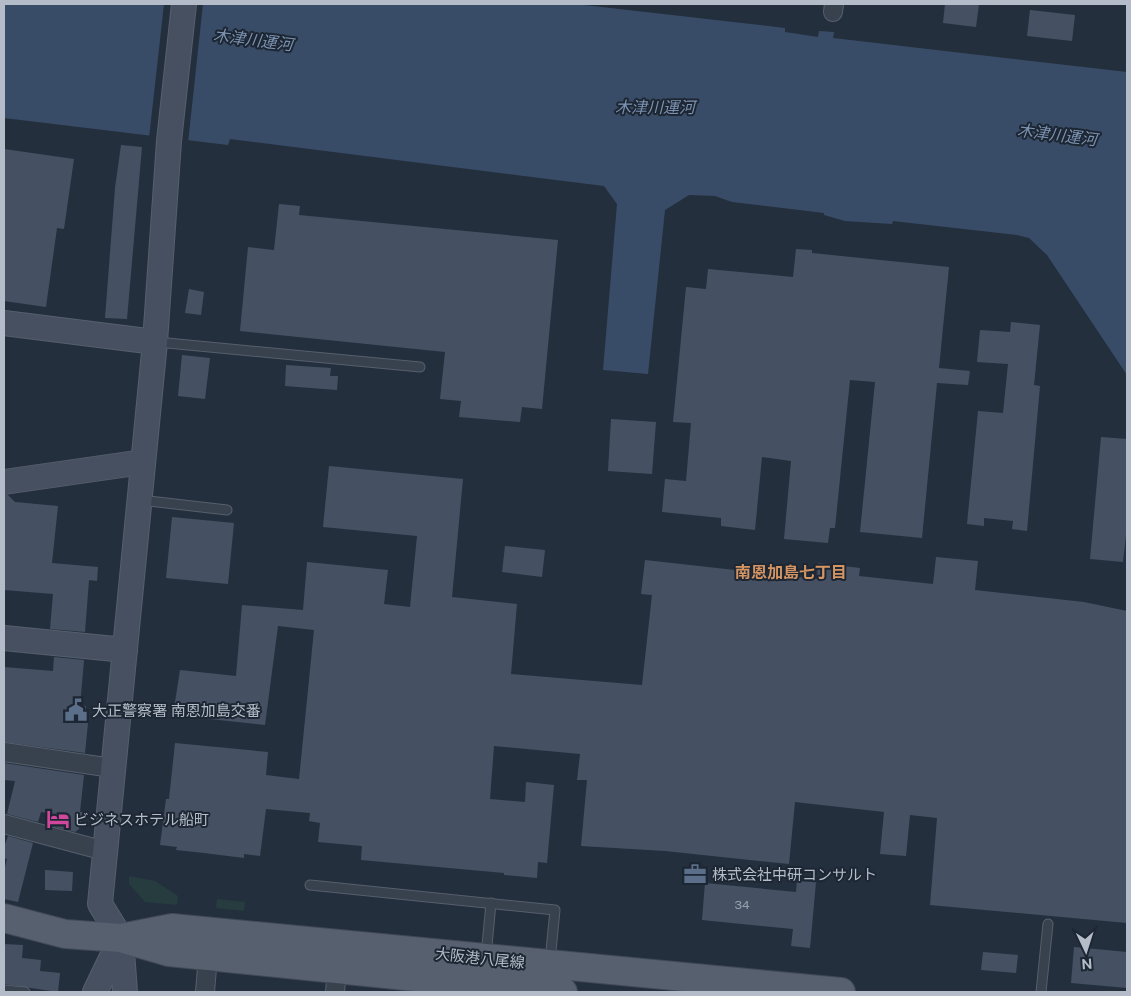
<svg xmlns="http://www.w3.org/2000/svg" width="1131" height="996" font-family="'Public Sans','Noto Sans JP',sans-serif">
  <rect width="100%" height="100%" fill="#242f3e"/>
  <g fill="#263c3f">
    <polygon points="129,876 155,881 178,896 177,905 145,902 129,884"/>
    <polygon points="217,899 245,902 244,911 216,908"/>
  </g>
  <polygon fill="#394c67" points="4,4 575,4 785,28 785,32 818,37 819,31 834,32 833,38 1127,72 1127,375 1047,255 1029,238 1017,235 893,221 892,224 845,221 824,215 824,213 732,202 715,196 689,195 665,210 648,374 603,370 617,204 604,186 230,139 228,145 4,118"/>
  <polygon fill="#242f3e" points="164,4 203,4 188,143 149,138"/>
  <g fill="#455162">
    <polygon points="945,4 979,4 976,27 943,23"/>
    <polygon points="1030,10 1075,15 1072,41 1027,36"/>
    <polygon points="121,145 142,147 127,319 105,318 115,188"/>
    <polygon points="4,149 74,159 64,229 57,228 46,307 4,301"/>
    <polygon points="279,204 300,206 299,215 558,240 542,409 522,407 520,422 459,417 461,401 440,399 445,352 240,331 248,247 274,250"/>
    <polygon points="796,249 812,250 812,253 949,267 939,368 970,371 968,385 937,383 922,538 860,532 875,382 850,380 835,528 830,528 828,543 784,539 791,461 762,457 755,530 721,526 721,518 662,512 665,479 686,481 691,423 673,422 686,287 706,289 708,269 793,277"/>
    <polygon points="189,289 204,292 201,315 185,313"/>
    <polygon points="1011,322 1040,325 1034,385 1040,386 1027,531 1012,529 1013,521 984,518 984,526 967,524 978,411 1003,413 1008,364 977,362 980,330 1010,332"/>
    <polygon points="182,355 210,358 205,399 178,396"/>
    <polygon points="286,365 331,368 330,376 338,376 337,390 285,386"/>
    <polygon points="611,419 656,422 652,474 608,471"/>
    <polygon points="1101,437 1127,439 1127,526 1123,562 1090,559"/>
    <polygon points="329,466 463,479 452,597 517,604 511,674 642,685 652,595 641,594 645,560 817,579 818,563 860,568 859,576 933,584 936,557 978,561 975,590 1084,602 1127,611 1127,923 930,905 937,818 910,815 906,856 880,854 884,812 795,802 789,864 665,851 581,846 587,780 577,780 580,754 494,746 490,799 525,802 526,782 554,785 547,863 538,862 537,878 504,875 504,873 361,860 362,846 318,842 320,823 309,821 310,813 266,809 260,856 244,854 244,858 204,853 176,850 177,847 160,845 166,799 169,799 175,743 268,752 266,775 299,779 314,630 278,626 265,725 173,715 180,670 236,676 242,605 303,610 307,562 388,570 384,604 410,607 417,536 323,527"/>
    <polygon points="4,495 8,495 15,502 58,506 52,563 98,567 97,581 89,580 85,632 50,629 53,594 4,590"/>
    <polygon points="172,517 234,523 228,584 166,578"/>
    <polygon points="505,546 545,550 542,577 502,572"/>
    <polygon points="54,657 84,660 80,706 86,706 85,722 88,723 85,753 4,742 4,667 53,671"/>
    <polygon points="4,763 84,775 80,812 83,812 79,829 75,832 47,825 48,813 41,812 38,822 7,814 15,781 4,780"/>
    <polygon points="8,836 33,843 18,902 4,899 4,871 7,859 4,858 4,847"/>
    <polygon points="45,870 73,872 72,891 45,890"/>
    <polygon points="797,881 816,882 810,948 791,946 793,929 702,920 705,883 796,892"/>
    <polygon points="4,944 23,945 22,958 41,960 40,971 60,973 58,992 4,984"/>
    <polygon points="1074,947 1127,952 1127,988 1071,983"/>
    <polygon points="983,952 1018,955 1016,973 981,970"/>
  </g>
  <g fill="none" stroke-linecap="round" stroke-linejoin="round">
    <defs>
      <g id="lane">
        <polyline points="157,342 420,367"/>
        <polyline points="140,500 227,510"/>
        <polyline points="310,885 555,910 550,961"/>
        <polyline points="486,956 491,903"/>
        <polyline points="4,990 25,992"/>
        <polyline points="1041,992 1048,924"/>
      </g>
      <g id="street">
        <polyline points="833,12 834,4"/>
        <polyline points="4,752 112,768"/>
        <polyline points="4,824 105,851"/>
        <polyline points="205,992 208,956"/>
        <polyline points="335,992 337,969"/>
      </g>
      <g id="secondary">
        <polyline points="4,323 155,342"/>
        <polyline points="4,482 143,462"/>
        <polyline points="4,638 125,650"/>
        <polyline points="95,992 121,938"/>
        <polyline points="125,992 121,938 100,904 155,342 169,141 184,4"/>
      </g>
      <g id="primary">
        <polyline points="4,918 65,934 121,938 169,952 563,992"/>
        <polyline points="121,938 172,928 841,992"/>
      </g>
    </defs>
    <use href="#lane" stroke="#565f6c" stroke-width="11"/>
    <use href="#street" stroke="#565f6c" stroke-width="20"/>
    <use href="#secondary" stroke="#565f6c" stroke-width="26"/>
    <use href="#primary" stroke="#414a57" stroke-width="30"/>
    <use href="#lane" stroke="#38414e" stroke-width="9"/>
    <use href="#street" stroke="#38414e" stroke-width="18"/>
    <use href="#secondary" stroke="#465061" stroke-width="24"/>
    <use href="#primary" stroke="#56606e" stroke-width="28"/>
  </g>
  <defs>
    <symbol id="civic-bare" viewBox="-9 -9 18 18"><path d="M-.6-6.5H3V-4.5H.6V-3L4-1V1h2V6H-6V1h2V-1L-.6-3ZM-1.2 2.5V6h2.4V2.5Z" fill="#5c6f8a" stroke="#1d2633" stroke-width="2.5" paint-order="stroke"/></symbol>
    <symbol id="hotel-bare" viewBox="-9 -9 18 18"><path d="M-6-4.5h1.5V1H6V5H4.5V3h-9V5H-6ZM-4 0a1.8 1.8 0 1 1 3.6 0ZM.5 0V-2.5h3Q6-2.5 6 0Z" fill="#d1479c" stroke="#1d2633" stroke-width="2.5" paint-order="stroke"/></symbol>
    <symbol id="office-bare" viewBox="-9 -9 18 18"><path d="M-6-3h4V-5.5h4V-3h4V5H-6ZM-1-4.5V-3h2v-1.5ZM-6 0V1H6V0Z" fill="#5c6f8a" stroke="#1d2633" stroke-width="2.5" paint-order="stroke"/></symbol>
  </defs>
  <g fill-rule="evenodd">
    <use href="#civic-bare" x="60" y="694" width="32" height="32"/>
    <use href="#hotel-bare" x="42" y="803" width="32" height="32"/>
    <use href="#office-bare" x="679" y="858" width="32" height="32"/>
  </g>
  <g text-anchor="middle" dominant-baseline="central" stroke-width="4" stroke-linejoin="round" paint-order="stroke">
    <g font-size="12" fill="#98a1af">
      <text x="742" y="905">34</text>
    </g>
    <g font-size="15" fill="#b4bcc9" stroke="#1d2633" text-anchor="start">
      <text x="92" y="710">大正警察署 南恩加島交番</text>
      <text x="74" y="819">ビジネスホテル船町</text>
      <text x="712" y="874">株式会社中研コンサルト</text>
    </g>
    <g font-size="15" fill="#b4bcc9" stroke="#1d2633">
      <text transform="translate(480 958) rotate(6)">大阪港八尾線</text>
    </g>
    <g font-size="16" font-style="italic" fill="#7c92b1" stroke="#1d2633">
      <text transform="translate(253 40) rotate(7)">木津川運河</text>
      <text x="655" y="107">木津川運河</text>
      <text transform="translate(1057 135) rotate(7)">木津川運河</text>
    </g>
    <g font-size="16" font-weight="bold" fill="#d59563" stroke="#1d2633">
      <text x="791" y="572">南恩加島七丁目</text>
    </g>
  </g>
  <rect width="1131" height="996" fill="none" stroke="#b4bcc9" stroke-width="10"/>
  <g transform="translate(1086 951) rotate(176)" stroke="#1d2633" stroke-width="4" paint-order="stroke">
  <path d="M0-4L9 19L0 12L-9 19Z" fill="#b4bcc9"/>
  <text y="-8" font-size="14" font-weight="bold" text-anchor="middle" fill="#b4bcc9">N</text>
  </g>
</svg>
